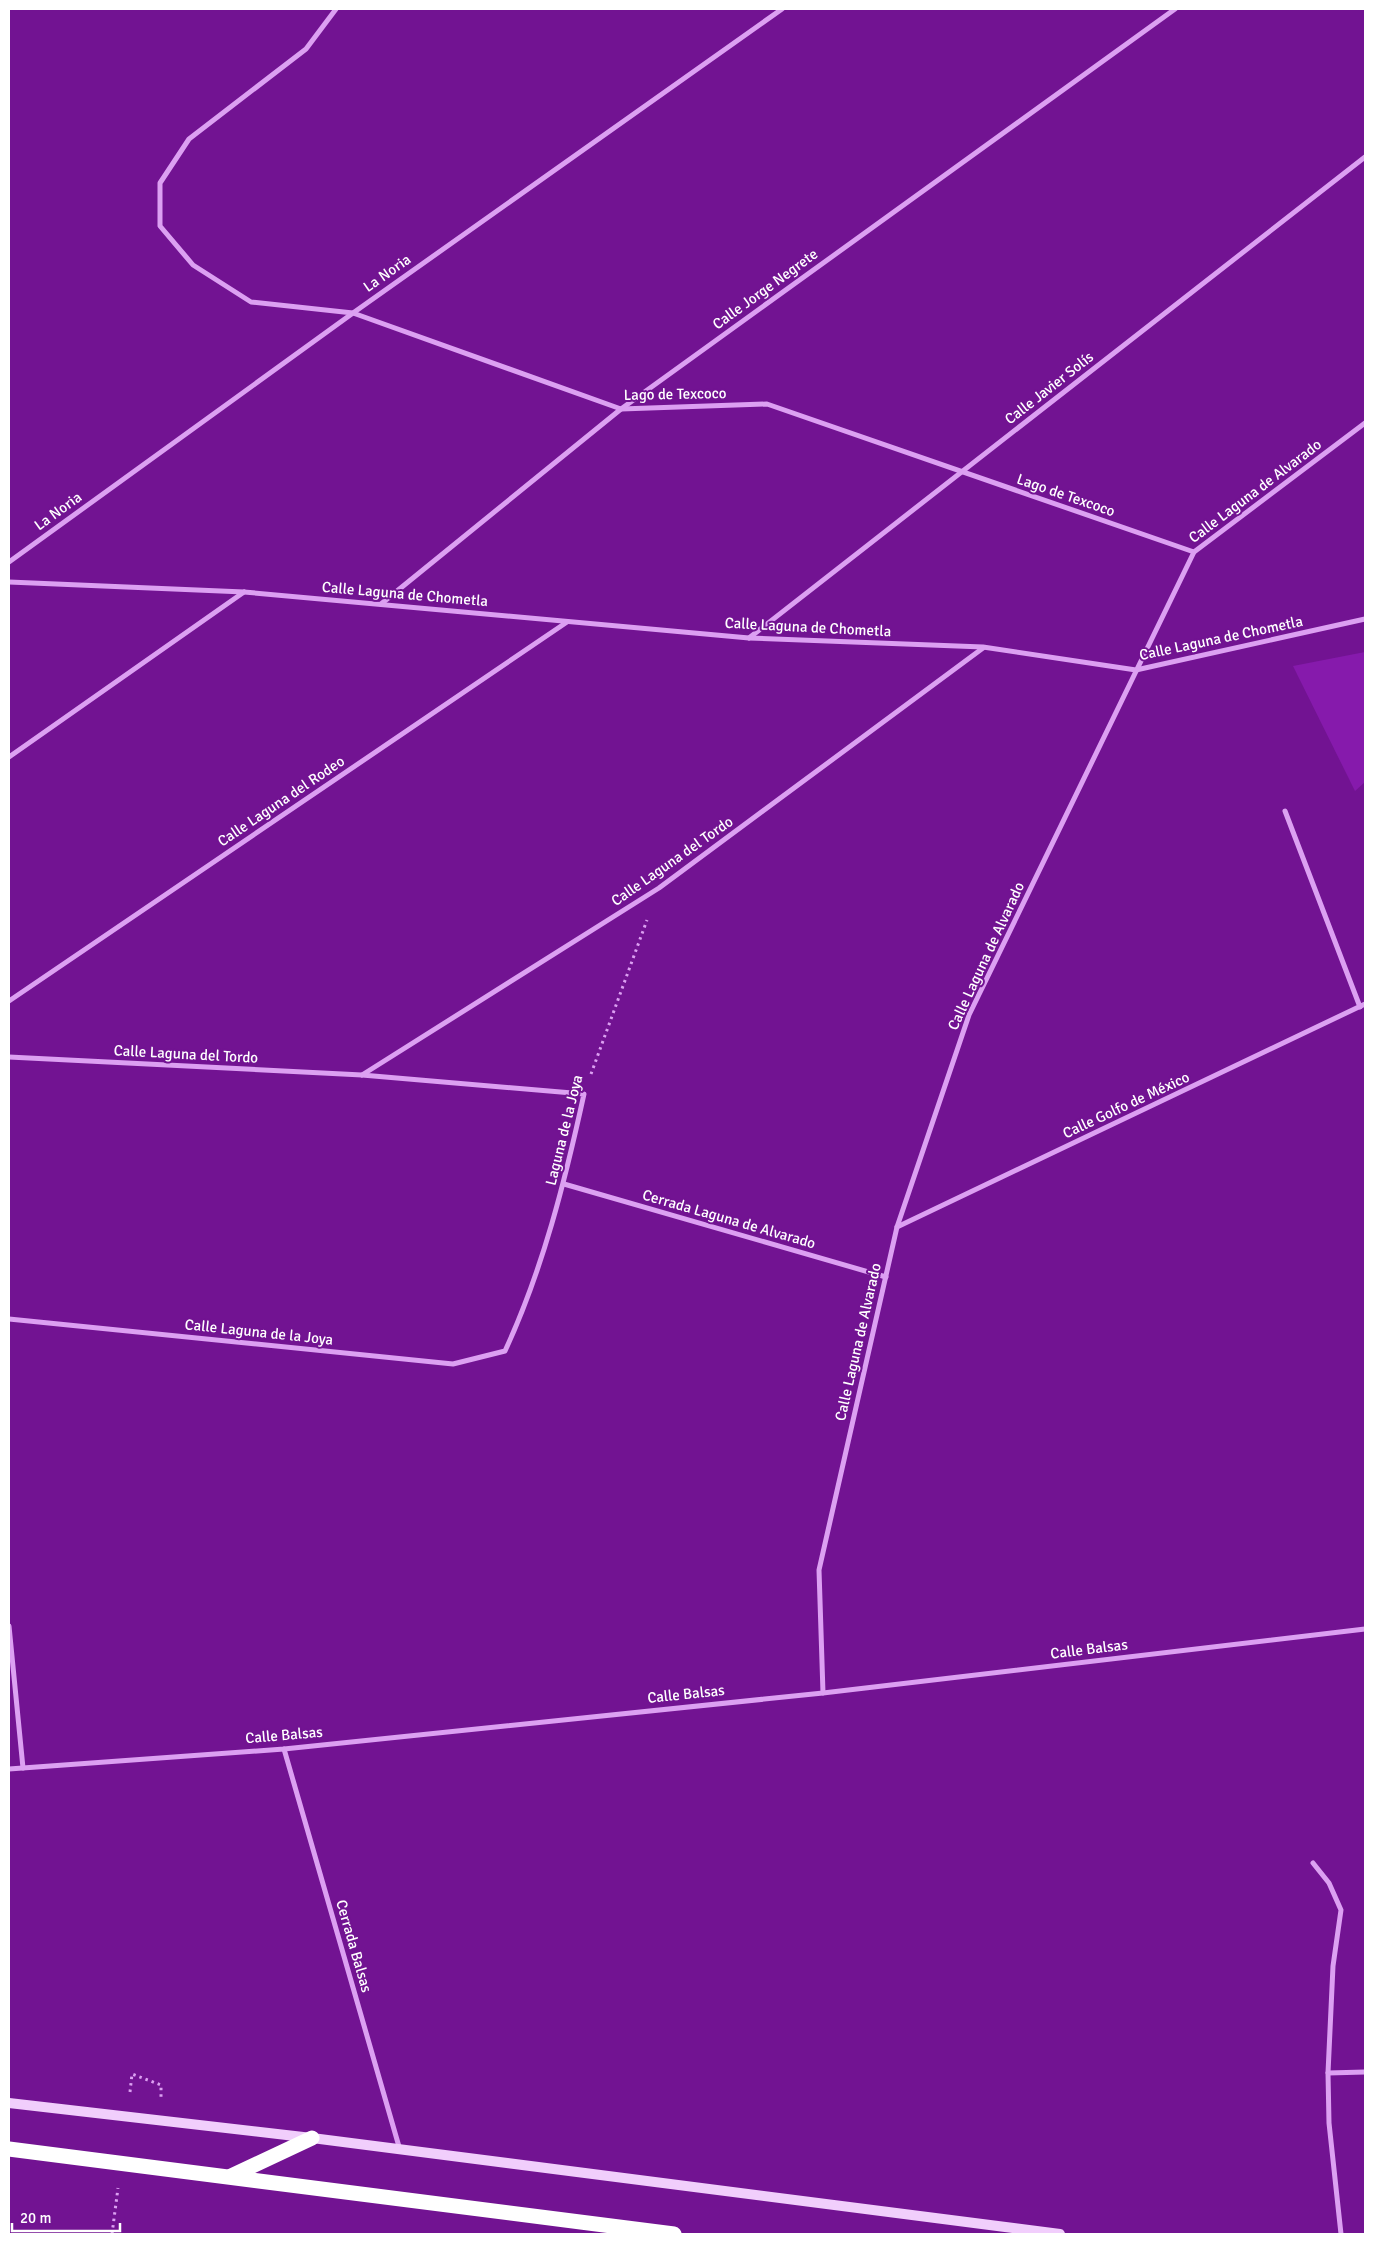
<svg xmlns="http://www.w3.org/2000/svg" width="1374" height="2243" font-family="Signika,sans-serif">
  <rect width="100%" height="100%" fill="#721392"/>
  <polygon fill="#861aac" points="1365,652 1365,782 1355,791 1293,666"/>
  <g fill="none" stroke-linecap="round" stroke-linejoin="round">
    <g stroke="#dca0f2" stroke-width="3" stroke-dasharray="2.5 4" stroke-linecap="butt">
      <polyline points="591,1074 647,920"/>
      <polyline points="130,2092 132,2074 161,2085 161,2097"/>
      <polyline points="112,2234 118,2188"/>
    </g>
    <g stroke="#dca0f2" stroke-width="5">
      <polyline points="336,9 306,49 189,139 160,183 160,226 193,265 251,302 353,313 621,409 767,404 1194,552"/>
      <polyline points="9,562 353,313 782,9"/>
      <polyline points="9,582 244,592 749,638 983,647 1136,670 1365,619"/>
      <polyline points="381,604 621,409 1175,9"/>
      <polyline points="749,638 1365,157"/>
      <polyline points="9,757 244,592"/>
      <polyline points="1285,811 1360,1007"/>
      <polyline points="9,1001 567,622"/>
      <path d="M9,1057L362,1075L584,1094C565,1181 543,1269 505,1351L453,1364L9,1319"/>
      <polyline points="362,1075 659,888 983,648"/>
      <polyline points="564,1184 886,1277"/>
      <polyline points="897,1227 1365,1004"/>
      <polyline points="9,1626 23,1768"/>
      <polyline points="823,1693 819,1570 897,1227 969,1015 1194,552 1365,423"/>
      <polyline points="284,1749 400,2150"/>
      <polyline points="9,1769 284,1749 823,1693 1365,1629"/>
      <polyline points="1313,1863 1329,1883 1341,1910 1333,1966 1328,2073 1329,2123 1341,2234"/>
      <polyline points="1328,2073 1365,2072"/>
    </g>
    <polyline stroke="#f1cefc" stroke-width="10" points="9,2103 312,2138 1060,2234"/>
    <g stroke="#fff" stroke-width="15">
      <polyline points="9,2149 674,2234"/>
      <polyline points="231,2176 312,2138"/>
    </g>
  </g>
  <g text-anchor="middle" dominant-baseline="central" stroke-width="4" stroke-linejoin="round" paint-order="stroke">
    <g font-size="15" fill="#fff" stroke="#721392">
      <text transform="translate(387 273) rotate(-35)">La Noria</text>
      <text transform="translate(765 289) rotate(-36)">Calle Jorge Negrete</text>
      <text transform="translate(1049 388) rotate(-38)">Calle Javier Solís</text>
      <text transform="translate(675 394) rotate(-1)">Lago de Texcoco</text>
      <text transform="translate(1255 491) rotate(-37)">Calle Laguna de Alvarado</text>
      <text transform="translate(1066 495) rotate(19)">Lago de Texcoco</text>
      <text transform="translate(58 511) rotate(-36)">La Noria</text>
      <text transform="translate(405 594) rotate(5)">Calle Laguna de Chometla</text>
      <text transform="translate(808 627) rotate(3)">Calle Laguna de Chometla</text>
      <text transform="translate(1221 638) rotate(-12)">Calle Laguna de Chometla</text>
      <text transform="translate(281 801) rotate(-34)">Calle Laguna del Rodeo</text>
      <text transform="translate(672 861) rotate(-35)">Calle Laguna del Tordo</text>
      <text transform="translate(986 956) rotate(-65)">Calle Laguna de Alvarado</text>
      <text transform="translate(186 1054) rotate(3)">Calle Laguna del Tordo</text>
      <text transform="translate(1126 1105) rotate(-25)">Calle Golfo de México</text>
      <text transform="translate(564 1130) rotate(-76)">Laguna de la Joya</text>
      <text transform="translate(729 1219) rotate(16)">Cerrada Laguna de Alvarado</text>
      <text transform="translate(259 1332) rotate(6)">Calle Laguna de la Joya</text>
      <text transform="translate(858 1342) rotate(-77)">Calle Laguna de Alvarado</text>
      <text transform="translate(1089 1649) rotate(-7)">Calle Balsas</text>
      <text transform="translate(686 1694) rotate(-6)">Calle Balsas</text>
      <text transform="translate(284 1735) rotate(-5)">Calle Balsas</text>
      <text transform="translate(354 1946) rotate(74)">Cerrada Balsas</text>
    </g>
  </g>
  <rect width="1374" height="2243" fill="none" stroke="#ffffff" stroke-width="20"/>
  <path d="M12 2223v8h108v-8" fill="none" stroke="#ffffff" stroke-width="2.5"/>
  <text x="20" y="2223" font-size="15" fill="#ffffff" stroke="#721392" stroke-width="4" paint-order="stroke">20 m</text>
</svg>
